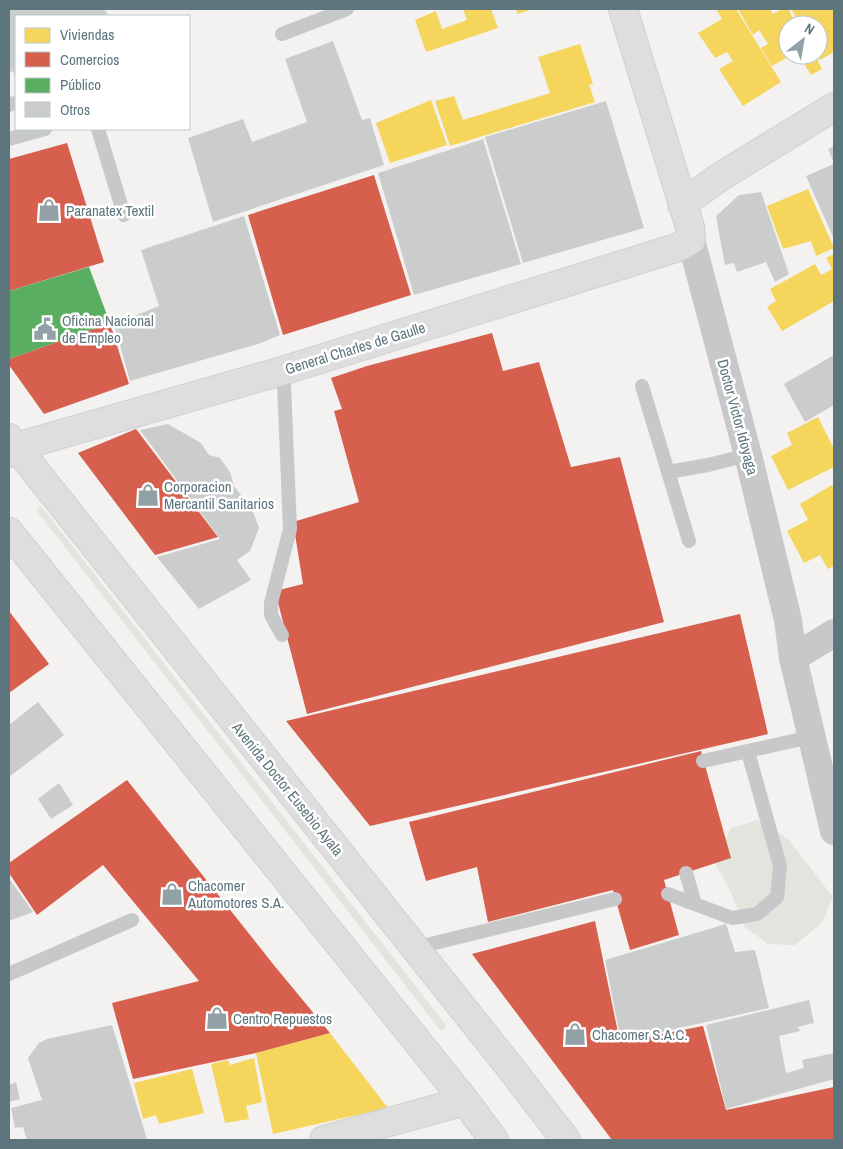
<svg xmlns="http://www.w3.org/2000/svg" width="843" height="1149" font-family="'Archivo Narrow',sans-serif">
  <rect width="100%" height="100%" fill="#f3f2f0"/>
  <g fill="#e2e4dd">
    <polygon points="39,506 42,507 446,1025 444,1030 440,1030 37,511"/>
    <polygon points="758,820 788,839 833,897 822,923 795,945 768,944 745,927 729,888 715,863 731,828"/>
  </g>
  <g fill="#f6d55c">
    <polygon points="463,9 491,9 498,28 426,52 415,20 436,11 442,29 467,20"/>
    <polygon points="516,9 534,9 517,14"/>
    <polygon points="716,9 736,9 781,82 743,106 719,69 733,61 727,52 715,58 698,33 722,19"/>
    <polygon points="738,9 770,9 773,14 782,9 788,9 797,25 788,25 788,55 791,55 772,66 761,48 768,44 759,30 753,35"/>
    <polygon points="791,9 834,9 834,52 820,60 817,55 819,39 818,25 811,25 810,23 801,25"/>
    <polygon points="580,44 593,84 589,85 595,102 450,146 435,101 454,96 463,120 550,93 538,57"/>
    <polygon points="799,55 815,55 822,69 811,75"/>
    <polygon points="431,100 447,145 390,163 376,123"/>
    <polygon points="808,189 834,248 816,256 811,241 783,249 767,206"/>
    <polygon points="834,254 834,301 782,331 767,307 776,301 770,289 815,264 821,275 832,269 826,258"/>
    <polygon points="818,417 834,449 834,467 788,490 771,456 792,445 787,433"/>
    <polygon points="832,485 834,490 834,566 828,569 820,555 804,563 787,531 808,520 800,504"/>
    <polygon points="330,1033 388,1108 273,1134 256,1053"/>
    <polygon points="254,1058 262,1102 246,1106 249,1119 225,1123 211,1064 228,1060 230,1065"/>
    <polygon points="192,1069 204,1113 159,1124 156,1115 143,1119 134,1083"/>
  </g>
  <g fill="#d6604d">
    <polygon points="67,143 104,262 9,291 9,159"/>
    <polygon points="374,175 411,295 283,335 248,215"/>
    <polygon points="110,323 129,384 44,414 9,365 9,359"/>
    <polygon points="492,333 503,371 539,362 571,467 620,457 664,622 307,714 275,591 303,584 293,522 359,502 334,411 342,409 331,378 367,366"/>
    <polygon points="136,429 218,537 155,555 78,453"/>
    <polygon points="9,611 49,664 9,693"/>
    <polygon points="740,614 768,734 370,826 286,721"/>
    <polygon points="701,751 731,858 664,880 679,935 630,950 613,890 488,922 477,867 426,881 409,822"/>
    <polygon points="127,780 273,964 330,1033 256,1053 133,1079 112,1003 199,981 103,865 37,915 9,873 9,863"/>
    <polygon points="595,921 620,1042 703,1026 726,1110 834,1087 834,1140 612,1140 472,954"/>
  </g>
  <polygon fill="#5aae61" points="89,267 110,323 9,359 9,291"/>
  <g fill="#cbcdcc">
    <polygon points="9,9 104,9 109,16 16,16 16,79 13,71 9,73"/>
    <polygon points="333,41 362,120 370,118 384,165 213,222 188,138 243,119 252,142 307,122 285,59"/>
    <polygon points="606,101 644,228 523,263 485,137"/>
    <polygon points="483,139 521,264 414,295 378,173"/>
    <polygon points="834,146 834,163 828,149"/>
    <polygon points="834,164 834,239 806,176"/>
    <polygon points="761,192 789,274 775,282 766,262 737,272 734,263 725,265 716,216 739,195"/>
    <polygon points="244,216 280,335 258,344 130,381 114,324 159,306 141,250"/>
    <polygon points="834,355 834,405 805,422 784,384"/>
    <polygon points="168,424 201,443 209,455 220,458 230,472 234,486 252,509 259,528 250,551 237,560 251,580 199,609 157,557 220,539 140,430"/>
    <polygon points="38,702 64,735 9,777 9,725"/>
    <polygon points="59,783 73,805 51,819 38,799"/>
    <polygon points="9,878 33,912 9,921"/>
    <polygon points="726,924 735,952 755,950 769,1008 621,1041 605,960"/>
    <polygon points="809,1000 814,1023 798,1027 800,1031 779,1036 786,1073 804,1068 802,1060 834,1053 834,1079 726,1109 706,1025"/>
    <polygon points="112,1025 147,1139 27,1140 23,1127 15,1128 11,1108 42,1100 28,1058 39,1043 47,1039"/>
    <polygon points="16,1082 20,1099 9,1102 9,1085"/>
  </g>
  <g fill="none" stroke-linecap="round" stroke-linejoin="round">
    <defs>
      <g id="secondary">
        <polyline points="682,204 723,175 834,107"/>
        <polyline points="9,453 16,447 282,371 679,247 691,240 690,227 623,9"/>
        <polyline points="324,1140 465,1101"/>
      </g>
      <g id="highway">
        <polyline points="9,438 509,1066 566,1140"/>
        <polyline points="9,532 465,1101 494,1140"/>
      </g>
    </defs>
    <use href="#secondary" stroke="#cfd0d0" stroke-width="30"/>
    <use href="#highway" stroke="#cfd0cf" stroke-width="30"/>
    <g stroke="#c7c8c9" stroke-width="14">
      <polyline points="282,34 347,9"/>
      <polyline points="9,105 14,103"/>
      <polyline points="98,129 124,215"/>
      <polyline points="9,139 45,129"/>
      <polyline points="282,371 284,384 290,529 271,603 271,615 282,635"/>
      <polyline points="642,386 689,541"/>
      <polyline points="668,472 708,465 748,455"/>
      <polyline points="703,761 811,737"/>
      <polyline points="686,873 695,904"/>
      <polyline points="668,894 732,918 757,914 777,897 780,866 748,752"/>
      <polyline points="414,948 615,899"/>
      <polyline points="9,974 132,920"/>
    </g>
    <g stroke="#c7c8c9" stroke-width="28">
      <polyline points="691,240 748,455 788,620 793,658 834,831"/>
      <polyline points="793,658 834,633"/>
    </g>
    <use href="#secondary" stroke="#dddedd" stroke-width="28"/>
    <use href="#highway" stroke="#dddedd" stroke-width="28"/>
  </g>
  <defs>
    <symbol id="shop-bare" viewBox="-9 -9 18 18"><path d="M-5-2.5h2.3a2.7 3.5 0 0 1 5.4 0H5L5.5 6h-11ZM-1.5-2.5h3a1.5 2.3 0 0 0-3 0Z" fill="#92a1a5" stroke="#fff" stroke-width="2.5" paint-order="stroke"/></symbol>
    <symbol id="civic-bare" viewBox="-9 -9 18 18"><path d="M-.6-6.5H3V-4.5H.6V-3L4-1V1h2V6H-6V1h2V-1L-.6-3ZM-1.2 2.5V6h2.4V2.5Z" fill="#92a1a5" stroke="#fff" stroke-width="2.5" paint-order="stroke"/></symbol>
  </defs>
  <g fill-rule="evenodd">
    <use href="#shop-bare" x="33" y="194" width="32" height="32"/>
    <use href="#civic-bare" x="29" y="313" width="32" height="32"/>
    <use href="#shop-bare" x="132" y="479" width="32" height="32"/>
    <use href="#shop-bare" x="156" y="878" width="32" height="32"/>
    <use href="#shop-bare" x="201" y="1002" width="32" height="32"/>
    <use href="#shop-bare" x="559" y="1018" width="32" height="32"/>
  </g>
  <g text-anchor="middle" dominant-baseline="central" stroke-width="5" stroke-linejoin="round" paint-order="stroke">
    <g font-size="15" fill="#5d767d" stroke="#fff" text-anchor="start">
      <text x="66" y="210">Paranatex Textil</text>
      <text x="62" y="320">Oficina Nacional<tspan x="62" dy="17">de Empleo</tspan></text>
      <text x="164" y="486">Corporacion<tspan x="164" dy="17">Mercantil Sanitarios</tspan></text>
      <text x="188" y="885">Chacomer<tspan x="188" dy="17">Automotores S.A.</tspan></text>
      <text x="233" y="1018">Centro Repuestos</text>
      <text x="592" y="1034">Chacomer S.A.C.</text>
    </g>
    <g font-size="15" fill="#5d767d" stroke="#fff">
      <text transform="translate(355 348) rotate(-17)">General Charles de Gaulle</text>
      <text transform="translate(738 417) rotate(75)">Doctor Victor Idoyaga</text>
      <text transform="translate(288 789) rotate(51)">Avenida Doctor Eusebio Ayala</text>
    </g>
  </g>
  <rect width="843" height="1149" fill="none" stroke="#5d767d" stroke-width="20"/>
  <rect x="15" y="15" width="175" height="115" fill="#ffffff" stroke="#bec8cb"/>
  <rect x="25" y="28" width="25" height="15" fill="#f6d55c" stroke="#bec8cb"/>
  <text x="60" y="40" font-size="15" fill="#5d767d">Viviendas</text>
  <rect x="25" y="52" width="25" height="15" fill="#d6604d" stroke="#bec8cb"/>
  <text x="60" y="65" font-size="15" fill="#5d767d">Comercios</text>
  <rect x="25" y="78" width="25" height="15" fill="#5aae61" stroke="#bec8cb"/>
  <text x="60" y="90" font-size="15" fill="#5d767d">Público</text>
  <rect x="25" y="102" width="25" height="15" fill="#cbcdcc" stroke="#bec8cb"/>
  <text x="60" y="115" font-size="15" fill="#5d767d">Otros</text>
  <g transform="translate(803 40) rotate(31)"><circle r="24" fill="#ffffff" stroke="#bec8cb"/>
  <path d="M0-4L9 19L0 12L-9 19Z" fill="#92a1a5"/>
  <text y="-8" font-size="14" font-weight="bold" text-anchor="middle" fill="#5d767d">N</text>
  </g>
</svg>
